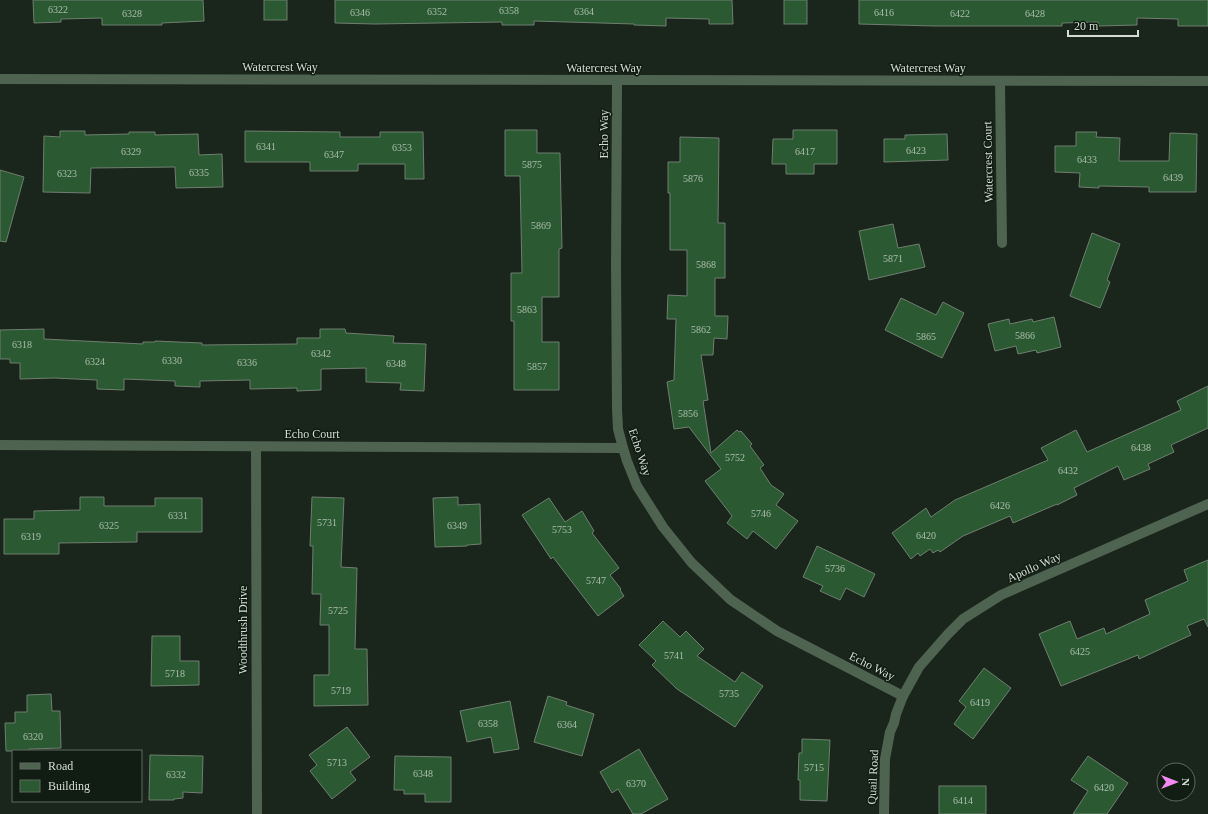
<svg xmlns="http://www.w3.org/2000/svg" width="1208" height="814" font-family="'Times New Roman',serif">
  <rect width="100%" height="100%" fill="#1a261b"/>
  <g fill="#2b5a32" stroke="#6f7e70">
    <polygon points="33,0 203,0 204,21 162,23 162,25 102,25 102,18 61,19 61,22 34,23"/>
    <rect x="264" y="0" width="23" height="20"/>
    <polygon points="335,0 732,0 733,24 709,24 709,19 666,18 666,26 634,25 634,24 534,21 534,25 502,25 502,22 375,24 335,23"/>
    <rect x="784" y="0" width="23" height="24"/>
    <polygon points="859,0 1208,0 1208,26 1178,26 1178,19 1137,18 1137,25 1099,26 1098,22 1062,23 1062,26 934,26 859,24"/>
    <polygon points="505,130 537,130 537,153 560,153 562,248 559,249 559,297 542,297 542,342 559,342 559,390 514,390 514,321 511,321 511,273 522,273 520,176 505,176"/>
    <polygon points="793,130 837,130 837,164 814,164 814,174 786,174 786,164 772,164 773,139 793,139"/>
    <polygon points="60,131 85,131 85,135 129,134 129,132 155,132 155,135 198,134 199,155 222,154 223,187 176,188 175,167 91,168 90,193 43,192 44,136 60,137"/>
    <polygon points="245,131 340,132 340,137 380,137 380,132 423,132 424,179 405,179 405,164 358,164 358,171 310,171 310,162 245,162"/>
    <polygon points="1076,132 1097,132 1096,137 1120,138 1119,161 1169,161 1170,133 1197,134 1196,192 1149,192 1149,187 1099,186 1099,188 1079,187 1080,173 1055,172 1055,146 1076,146"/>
    <polygon points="947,134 948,160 884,162 884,139 905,139 905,135"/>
    <polygon points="680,137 719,138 718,223 725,223 725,278 715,278 715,316 728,316 727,339 714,338 713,355 701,355 708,400 703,401 711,453 737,430 739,432 741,431 752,444 750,446 764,465 760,468 771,485 784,494 776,505 798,521 776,549 753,531 747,539 727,523 732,516 705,481 721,469 689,427 674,429 667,382 674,380 676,319 667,319 668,295 687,296 687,250 670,250 670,193 668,193 668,162 680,162"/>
    <polygon points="0,170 24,177 6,242 0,241"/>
    <polygon points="893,224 898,248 919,244 925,267 869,280 859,231"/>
    <polygon points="1092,233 1120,244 1107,280 1110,282 1100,308 1070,296"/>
    <polygon points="901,298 936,315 943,302 964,313 942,358 885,330"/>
    <polygon points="1054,317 1061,347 1037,353 1036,350 1018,354 1016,346 995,351 988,324 1009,319 1010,324 1032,319 1033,322"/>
    <polygon points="44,329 44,339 143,344 143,342 155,342 155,341 202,343 202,345 297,344 297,338 320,338 320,329 345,329 346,333 394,336 393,343 426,344 424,391 400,390 401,383 366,382 366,368 321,369 321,390 297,391 297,388 250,389 250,380 200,381 200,387 175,386 175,381 124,379 124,390 97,389 97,380 54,378 20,379 20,363 10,363 10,359 0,359 0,330"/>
    <polygon points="1208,386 1208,428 1171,445 1174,452 1148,464 1150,469 1124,480 1118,466 1074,488 1077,495 1057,505 1057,504 1013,523 1010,516 963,536 940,552 938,550 933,553 930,549 920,556 918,553 911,559 892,533 926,508 931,517 955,500 1048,460 1041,448 1076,430 1087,452 1181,410 1177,401"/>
    <polygon points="80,497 104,497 104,506 155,506 155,498 202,498 202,532 137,532 137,542 59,543 59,554 4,554 4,519 34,519 34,511 80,510"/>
    <polygon points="312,497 344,498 341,567 357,568 355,649 367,649 368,705 314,706 314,675 329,675 329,625 320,625 321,594 312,594 313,546 310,546"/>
    <polygon points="458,497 458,505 480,504 481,544 467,545 467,546 435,547 433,498"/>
    <polygon points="549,498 565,522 582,511 594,531 592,533 619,568 610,575 621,589 620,590 624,596 598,616 553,557 551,559 522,515"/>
    <polygon points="817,546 875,574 864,597 846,588 840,600 820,591 823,586 803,577"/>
    <polygon points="1208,560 1208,627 1204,619 1187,626 1191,635 1139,659 1138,655 1061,686 1039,634 1070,621 1077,639 1104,628 1106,634 1150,614 1145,600 1188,581 1184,570"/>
    <polygon points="663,621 680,637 686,631 704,649 697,656 735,682 742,672 763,686 735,727 677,689 652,665 656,661 639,645"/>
    <polygon points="152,636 180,636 180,661 199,661 199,685 151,686"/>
    <polygon points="984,668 1011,688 973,739 954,724 966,707 959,701"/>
    <polygon points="51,694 52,711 60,711 61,748 29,749 29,751 6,751 5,723 15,723 15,712 27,712 27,695"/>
    <polygon points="548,696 567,702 566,705 594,714 582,756 534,742"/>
    <polygon points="510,701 519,749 494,753 491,737 467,742 460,711"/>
    <polygon points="347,727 370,757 350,772 356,780 332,799 310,771 317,765 309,755"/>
    <polygon points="802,739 830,740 827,801 800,800 800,780 798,780 799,753 802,753"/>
    <polygon points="639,749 668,799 641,814 633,814 618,789 612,793 600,772"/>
    <polygon points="150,755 203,756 202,793 183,792 183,798 174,799 174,800 149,800"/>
    <polygon points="395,756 451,757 451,802 425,802 425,794 404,794 404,790 394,790"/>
    <polygon points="1088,756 1128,783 1107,814 1073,814 1088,791 1071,780"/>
    <rect x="939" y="786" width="47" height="28"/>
  </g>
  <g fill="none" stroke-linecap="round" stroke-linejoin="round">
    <g stroke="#4f6351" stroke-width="10">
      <polyline points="0,79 1208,81"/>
      <polyline points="617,81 616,265 617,409 618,429 623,448 627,461 637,486 663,527 691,562 731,600 777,631 903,696"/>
      <polyline points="1000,81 1002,243"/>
      <polyline points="0,445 623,448"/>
      <polyline points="256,447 257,814"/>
      <polyline points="884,814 885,759 890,732 894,723 896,714 903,696 919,667 948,634 963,619 1001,595 1208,504"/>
    </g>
  </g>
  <g text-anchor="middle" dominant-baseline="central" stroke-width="3" stroke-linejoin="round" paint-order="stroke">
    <g font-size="10" fill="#aabcac">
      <text x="58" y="9">6322</text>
      <text x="509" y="10">6358</text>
      <text x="437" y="11">6352</text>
      <text x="584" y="11">6364</text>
      <text x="360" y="12">6346</text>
      <text x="884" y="12">6416</text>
      <text x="132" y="13">6328</text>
      <text x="960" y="13">6422</text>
      <text x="1035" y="13">6428</text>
      <text x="266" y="146">6341</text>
      <text x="402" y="147">6353</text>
      <text x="916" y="150">6423</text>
      <text x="131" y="151">6329</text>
      <text x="805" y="151">6417</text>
      <text x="334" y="154">6347</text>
      <text x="1087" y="159">6433</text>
      <text x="532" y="164">5875</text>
      <text x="199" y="172">6335</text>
      <text x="67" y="173">6323</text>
      <text x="1173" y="177">6439</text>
      <text x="693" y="178">5876</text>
      <text x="541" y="225">5869</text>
      <text x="893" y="258">5871</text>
      <text x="706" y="264">5868</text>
      <text x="527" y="309">5863</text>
      <text x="701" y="329">5862</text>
      <text x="1025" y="335">5866</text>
      <text x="926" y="336">5865</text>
      <text x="22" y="344">6318</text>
      <text x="321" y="353">6342</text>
      <text x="172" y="360">6330</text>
      <text x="95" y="361">6324</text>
      <text x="247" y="362">6336</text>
      <text x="396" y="363">6348</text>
      <text x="537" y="366">5857</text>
      <text x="688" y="413">5856</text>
      <text x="1141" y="447">6438</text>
      <text x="735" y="457">5752</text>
      <text x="1068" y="470">6432</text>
      <text x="1000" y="505">6426</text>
      <text x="761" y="513">5746</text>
      <text x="178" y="515">6331</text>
      <text x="327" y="522">5731</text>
      <text x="109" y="525">6325</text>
      <text x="457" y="525">6349</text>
      <text x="562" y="529">5753</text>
      <text x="926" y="535">6420</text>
      <text x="31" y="536">6319</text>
      <text x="835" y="568">5736</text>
      <text x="596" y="580">5747</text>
      <text x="338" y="610">5725</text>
      <text x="1080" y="651">6425</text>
      <text x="674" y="655">5741</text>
      <text x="175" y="673">5718</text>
      <text x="341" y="690">5719</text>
      <text x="729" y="693">5735</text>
      <text x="980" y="702">6419</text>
      <text x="488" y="723">6358</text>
      <text x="567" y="724">6364</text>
      <text x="33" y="736">6320</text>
      <text x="337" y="762">5713</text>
      <text x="814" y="767">5715</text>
      <text x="423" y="773">6348</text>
      <text x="176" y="774">6332</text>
      <text x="636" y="783">6370</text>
      <text x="1104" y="787">6420</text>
      <text x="963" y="800">6414</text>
    </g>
    <g font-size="12" fill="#d4dcd4" stroke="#111d12">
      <text x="280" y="67">Watercrest Way</text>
      <text x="604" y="68">Watercrest Way</text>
      <text x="928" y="68">Watercrest Way</text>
      <text transform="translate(604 134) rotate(-90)">Echo Way</text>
      <text transform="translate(988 162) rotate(-91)">Watercrest Court</text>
      <text x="312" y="434">Echo Court</text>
      <text transform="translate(640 452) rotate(72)">Echo Way</text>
      <text transform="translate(1034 567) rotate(-24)">Apollo Way</text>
      <text transform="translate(243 630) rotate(-90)">Woodthrush Drive</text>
      <text transform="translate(872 666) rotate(27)">Echo Way</text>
      <text transform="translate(873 777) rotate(-87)">Quail Road</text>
    </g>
  </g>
  <rect x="12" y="750" width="130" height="52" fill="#111d12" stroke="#5f6960"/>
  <rect x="20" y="763" width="20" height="6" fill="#4f6351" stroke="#5f6960"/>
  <text x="48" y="770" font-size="12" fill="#d4dcd4">Road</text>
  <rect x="20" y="780" width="20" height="12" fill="#2b5a32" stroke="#5f6960"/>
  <text x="48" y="790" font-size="12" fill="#d4dcd4">Building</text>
  <g transform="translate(1176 782) rotate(90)"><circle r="19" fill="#111d12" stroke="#5f6960"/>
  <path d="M0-3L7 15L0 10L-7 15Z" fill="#f38af1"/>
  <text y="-6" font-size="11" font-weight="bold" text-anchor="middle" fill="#d4dcd4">N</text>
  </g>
  <path d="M1068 30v6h70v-6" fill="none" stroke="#d4dcd4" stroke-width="2"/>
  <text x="1074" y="30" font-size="12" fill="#d4dcd4" stroke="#111d12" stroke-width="3" paint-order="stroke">20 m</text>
</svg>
